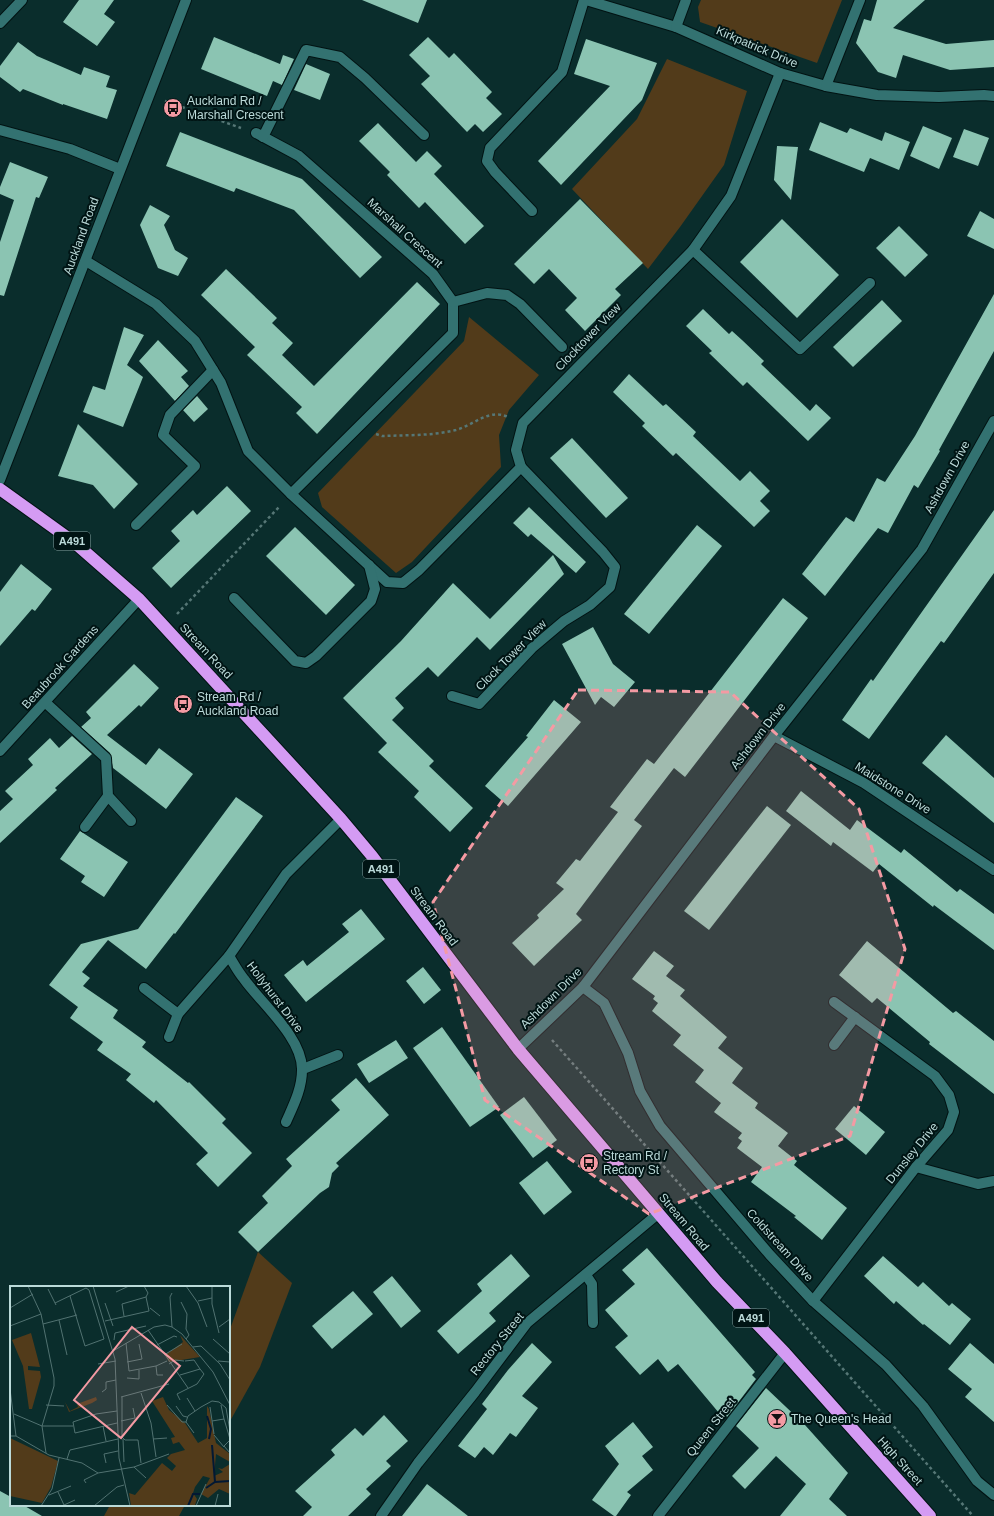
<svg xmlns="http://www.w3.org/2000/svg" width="994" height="1516" font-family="Arial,sans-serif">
  <rect width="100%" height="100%" fill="#0a2d2c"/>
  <g fill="#523b1a">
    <polygon points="701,0 842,0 817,63 700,22 698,7"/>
    <polygon points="667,59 747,91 724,165 680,227 648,269 572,189 637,119"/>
    <polygon points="469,317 539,375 509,410 499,435 501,467 412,562 396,573 322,507 318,493 464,341"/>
    <polygon points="258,1252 292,1283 260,1367 229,1423 229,1332"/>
    <polygon points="110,1505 185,1505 179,1516 104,1516"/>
  </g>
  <g fill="#8bc4b2">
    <polygon points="79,0 114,0 104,14 115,22 97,46 63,22"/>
    <polygon points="362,0 427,0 418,23"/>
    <polygon points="877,0 925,0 893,28 946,44 994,40 994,67 950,70 903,55 896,78 878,72 856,43 864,19 871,21"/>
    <polygon points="214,37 280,64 283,55 294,59 282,85 273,81 267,96 201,69"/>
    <polygon points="428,37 449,58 454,53 492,92 486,98 502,114 483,132 475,124 467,132 421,84 430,76 409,55"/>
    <polygon points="586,39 657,63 642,100 561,185 538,161 610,86 574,74"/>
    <polygon points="18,42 37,56 81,75 84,67 110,76 106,87 117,90 107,119 63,104 63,105 23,89 20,92 0,77 0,66"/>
    <polygon points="306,64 330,74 320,100 294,90"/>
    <polygon points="820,122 847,133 850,128 882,141 885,132 910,142 899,170 870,158 864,172 809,150"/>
    <polygon points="378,123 416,162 427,151 442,166 434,174 484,226 465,244 425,202 419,208 387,175 390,172 359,141"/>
    <polygon points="923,126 952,138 939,169 910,156"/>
    <polygon points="964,129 989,138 978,166 953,157"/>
    <polygon points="180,132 302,179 382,257 360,278 294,210 236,188 234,192 166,166"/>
    <polygon points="777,146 798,147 791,200 774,180"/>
    <polygon points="10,162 48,177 39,198 36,197 4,296 0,295 0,242 14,200 0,194 0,187"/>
    <polygon points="580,199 643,263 615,289 621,295 585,331 565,310 577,298 549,269 534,284 514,264"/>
    <polygon points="150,205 170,216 164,225 175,250 188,258 178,276 158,268 140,225"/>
    <polygon points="980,211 994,219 994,249 967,236"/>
    <polygon points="782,219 839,275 797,318 740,262"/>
    <polygon points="899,226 928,255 905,277 876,248"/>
    <polygon points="226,269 277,318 272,323 293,343 282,355 314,386 417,282 440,304 317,434 296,413 302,407 247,355 255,347 201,295"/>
    <polygon points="994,294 994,351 939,450 940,451 918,488 914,485 888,533 878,528 825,596 802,574 846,517 854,522 877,478 885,482 915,436"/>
    <polygon points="882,300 902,321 853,367 833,347"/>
    <polygon points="703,309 729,334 732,331 742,340 764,361 761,364 810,411 816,404 831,418 808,441 747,382 743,386 709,353 712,351 686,326"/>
    <polygon points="124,327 144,335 127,365 143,377 123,427 83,412 93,386 105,390"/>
    <polygon points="158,340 188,371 181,377 189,386 175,401 139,361"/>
    <polygon points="629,374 663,406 666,404 696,432 693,436 740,481 750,471 770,491 760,501 770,511 754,527 676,453 673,456 642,426 645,423 613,392"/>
    <polygon points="197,396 208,409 194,422 183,410"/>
    <polygon points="78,424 138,484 114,509 93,485 58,476"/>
    <polygon points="572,438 628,498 606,518 550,458"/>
    <polygon points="227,486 251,511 171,588 152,568 180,541 171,531 193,510 197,515"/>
    <polygon points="529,507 586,562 576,573 531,534 528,537 513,523"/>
    <polygon points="994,510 994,573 944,643 941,641 869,739 842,720 871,679 873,681"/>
    <polygon points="697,525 722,546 649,634 624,614"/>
    <polygon points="295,527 355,585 326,615 266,556"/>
    <polygon points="553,555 564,574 490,650 477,637 438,677 428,667 395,698 404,708 392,720 434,761 429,766 473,808 450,832 414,797 419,791 378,752 387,743 343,698 401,641 453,583 490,619"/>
    <polygon points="21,564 52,589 35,611 32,609 0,646 0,592"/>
    <polygon points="783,598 808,618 685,777 674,768 634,820 642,826 576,914 582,920 534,966 512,943 539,918 537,915 564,889 556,883 576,859 580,861 618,812 610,807 647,759 654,764"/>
    <polygon points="593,627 613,664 635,682 614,707 601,697 595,705 562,644"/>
    <polygon points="134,664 159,688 141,707 139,705 107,735 146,765 159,748 193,774 166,809 113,768 110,753 81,727 91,718 86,712"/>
    <polygon points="554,700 581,722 508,806 485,786 528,737 526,736"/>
    <polygon points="946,735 994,778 994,823 922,763"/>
    <polygon points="72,736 92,754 55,788 57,790 0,843 0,811 13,799 5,791 33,765 28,759 50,738 59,748"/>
    <polygon points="801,791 850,830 857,820 901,853 904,849 957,892 960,889 994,914 994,950 934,905 933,907 879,864 873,872 833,842 831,846 786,811"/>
    <polygon points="236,797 263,816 175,934 174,933 146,969 108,940 82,972 90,978 83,986 118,1010 113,1018 146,1042 142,1047 188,1083 189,1082 226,1119 222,1123 252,1153 218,1187 196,1164 208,1153 156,1100 154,1103 126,1080 131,1074 97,1050 103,1042 70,1018 78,1007 49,985 81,944 138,929"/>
    <polygon points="767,806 791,825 709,930 684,911"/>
    <polygon points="80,831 128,862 104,897 81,882 85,876 60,859"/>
    <polygon points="361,909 385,939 306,1002 284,975 303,960 307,966 349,932 342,924"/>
    <polygon points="867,941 953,1013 956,1011 994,1041 994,1094 929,1044 930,1042 877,998 872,1003 839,975"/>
    <polygon points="654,951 674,966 666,976 685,990 680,996 727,1037 718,1048 743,1068 732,1083 758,1103 755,1108 788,1133 778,1146 797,1161 794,1165 847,1208 822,1240 794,1217 796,1216 751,1182 762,1167 737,1148 742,1141 738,1138 742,1133 714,1112 721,1103 695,1082 704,1070 673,1045 681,1035 652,1011 658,1003 653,999 655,996 632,979"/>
    <polygon points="423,967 441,990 424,1004 406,981"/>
    <polygon points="442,1027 499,1107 470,1127 413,1048"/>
    <polygon points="396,1040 408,1058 369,1083 357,1064"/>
    <polygon points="356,1078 389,1115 336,1163 339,1166 332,1173 329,1187 320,1193 258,1252 238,1232 268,1203 262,1196 292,1166 286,1159 340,1110 331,1100"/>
    <polygon points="524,1097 557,1140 533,1158 500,1115"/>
    <polygon points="854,1106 885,1132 866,1155 835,1129"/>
    <polygon points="547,1161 572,1192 544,1215 519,1183"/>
    <polygon points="647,1248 755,1372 752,1375 756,1379 727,1417 720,1411 719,1413 678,1364 668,1372 658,1359 640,1375 615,1347 628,1336 605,1310 635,1284 622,1270"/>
    <polygon points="511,1254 530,1276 489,1313 496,1321 458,1354 437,1331 482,1291 477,1284"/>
    <polygon points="883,1256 918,1287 923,1282 949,1306 952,1303 971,1319 950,1345 924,1324 923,1325 896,1301 894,1304 864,1276"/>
    <polygon points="392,1276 421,1311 401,1328 373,1292"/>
    <polygon points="353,1291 373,1314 332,1349 312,1326"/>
    <polygon points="532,1343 552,1362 522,1396 538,1408 516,1437 510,1433 493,1455 484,1447 475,1458 458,1446 487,1409 482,1404 508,1370"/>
    <polygon points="970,1343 994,1364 994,1422 965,1397 972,1389 948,1369"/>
    <polygon points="766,1388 805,1425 848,1473 829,1499 847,1516 780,1516 806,1484 776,1456 745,1489 732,1476 759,1448 736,1426"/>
    <polygon points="384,1415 408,1441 386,1461 391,1466 366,1489 371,1494 348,1516 303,1516 312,1507 295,1491 335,1455 331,1450 355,1428 363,1436"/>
    <polygon points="633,1422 653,1447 642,1456 653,1470 627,1492 631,1495 616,1516 614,1516 592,1500 619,1464 605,1446"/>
    <polygon points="427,1484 468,1516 402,1516"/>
    <polygon points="0,1491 11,1497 11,1505 23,1505 42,1516 0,1516"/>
  </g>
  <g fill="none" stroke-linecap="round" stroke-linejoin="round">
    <defs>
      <g id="minor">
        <polyline points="586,0 676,27 780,73 826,86 877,95 939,97 984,95 994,96"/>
        <polyline points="0,23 22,0"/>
        <polyline points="676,27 686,0"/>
        <polyline points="826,86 860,0"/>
        <polyline points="0,130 70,149 120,169"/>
        <polyline points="256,133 299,156 433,274 453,302 453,333 291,494"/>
        <polyline points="263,137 306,50 340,57 365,78 424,135"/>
        <polyline points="532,211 495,172 487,161 490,148 562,72 584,0"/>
        <polyline points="693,250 800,349 870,283"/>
        <polyline points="86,261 156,304 195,341 221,383 248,451 291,494 387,582 403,583 419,570 521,467 516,450 523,423 693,250 731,196 780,73"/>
        <polyline points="453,302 487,293 507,295 520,304 562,347"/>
        <path d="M0,480C63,320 124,160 186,0"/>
        <polyline points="136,525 195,466 163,435 170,415 213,370"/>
        <polyline points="234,598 295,661 306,663 316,656 371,601 375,589 369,565"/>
        <polyline points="452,696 479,704 532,648 564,621 590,605 610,587 615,567 603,552 521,467"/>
        <polyline points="46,703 106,758 108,796 131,821"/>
        <polyline points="774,736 864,783 994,870"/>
        <polyline points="0,751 139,599"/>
        <polyline points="85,827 108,796"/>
        <polyline points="583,987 604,1003 628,1053 640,1091 660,1126 770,1255 813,1301 886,1365 923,1406 977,1481 994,1495"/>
        <polyline points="144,988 178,1014 169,1037"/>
        <polyline points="178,1014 229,956"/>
        <polyline points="834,1045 855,1017"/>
        <polyline points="518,1049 583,987 774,736 922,549 994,421"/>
        <polyline points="303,1069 338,1055"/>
        <path d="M286,1122C293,1106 302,1089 302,1070C303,1038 261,1003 244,979C238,972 234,964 229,956L286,874L341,819"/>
        <polyline points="916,1167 978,1184 994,1181"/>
        <polyline points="586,1275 592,1284 593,1323"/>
        <polyline points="813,1301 916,1167 948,1130 954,1112 949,1095 935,1076 834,1002"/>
        <polyline points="381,1516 418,1463 475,1392 527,1323 659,1213"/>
        <polyline points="658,1516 785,1353"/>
      </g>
      <polyline id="highway" points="0,489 75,543 139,599 341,819 372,856 518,1049 717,1282 785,1353 930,1516"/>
    </defs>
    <use href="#minor" stroke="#021313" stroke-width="12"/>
    <use href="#highway" stroke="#021313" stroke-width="14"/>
    <g stroke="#567776" stroke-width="2.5" stroke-dasharray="3 3" stroke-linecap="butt">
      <polyline points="165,101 241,128"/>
      <path d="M376,434L382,436C406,435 432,436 456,430C474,425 489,408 508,417"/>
      <polyline points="177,614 280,506"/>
      <polyline points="552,1040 973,1516"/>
    </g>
    <use href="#minor" stroke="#337271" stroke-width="10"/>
    <use href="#highway" stroke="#d49bf3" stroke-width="12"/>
  </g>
  <path fill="#f49aa3" fill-opacity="0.2" stroke="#f49aa3" stroke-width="3" stroke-dasharray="8 5" stroke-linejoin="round" d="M578,690L730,692L859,809L905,949L850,1136L649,1214L485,1100L433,902Z"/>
  <defs>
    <symbol id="bus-disc" viewBox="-11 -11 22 22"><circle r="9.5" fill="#f49aa3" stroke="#001414"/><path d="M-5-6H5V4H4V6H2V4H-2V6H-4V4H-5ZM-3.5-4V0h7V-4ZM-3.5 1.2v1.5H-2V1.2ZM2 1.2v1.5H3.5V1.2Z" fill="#111"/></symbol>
    <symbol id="bar-disc" viewBox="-11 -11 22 22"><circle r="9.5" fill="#f49aa3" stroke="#001414"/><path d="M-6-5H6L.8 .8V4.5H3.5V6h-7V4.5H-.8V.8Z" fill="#111"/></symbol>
  </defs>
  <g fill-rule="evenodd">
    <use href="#bus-disc" x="162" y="97" width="22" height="22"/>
    <use href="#bus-disc" x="172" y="693" width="22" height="22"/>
    <use href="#bus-disc" x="578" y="1152" width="22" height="22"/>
    <use href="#bar-disc" x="766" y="1408" width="22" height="22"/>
  </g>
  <g text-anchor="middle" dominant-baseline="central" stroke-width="4" stroke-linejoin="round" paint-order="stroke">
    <g fill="#001414" stroke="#839f9e" stroke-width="1">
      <rect x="54" y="532" width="36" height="18" rx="3"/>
      <rect x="363" y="860" width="36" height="18" rx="3"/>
      <rect x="733" y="1309" width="36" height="18" rx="3"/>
    </g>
    <g font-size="11" font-weight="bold" fill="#bbdad9">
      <text x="72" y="541">A491</text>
      <text x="381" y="869">A491</text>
      <text x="751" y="1318">A491</text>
    </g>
    <g font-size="12" fill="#bbdad9" stroke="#001414">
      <text transform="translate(757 47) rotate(23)">Kirkpatrick Drive</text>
      <text transform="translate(405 233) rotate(42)">Marshall Crescent</text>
      <text transform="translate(81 236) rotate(-70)">Auckland Road</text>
      <text transform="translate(588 337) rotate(-46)">Clocktower View</text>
      <text transform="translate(947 477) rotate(-61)">Ashdown Drive</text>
      <text transform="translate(206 651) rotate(47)">Stream Road</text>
      <text transform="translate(511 655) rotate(-45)">Clock Tower View</text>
      <text transform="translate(60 667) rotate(-48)">Beaubrook Gardens</text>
      <text transform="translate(758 736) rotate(-52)">Ashdown Drive</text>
      <text transform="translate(893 788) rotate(32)">Maidstone Drive</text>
      <text transform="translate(434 916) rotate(53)">Stream Road</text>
      <text transform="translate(275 997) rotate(53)">Hollyhurst Drive</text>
      <text transform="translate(551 998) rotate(-45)">Ashdown Drive</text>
      <text transform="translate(912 1153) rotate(-51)">Dunsley Drive</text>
      <text transform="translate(684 1222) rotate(50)">Stream Road</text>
      <text transform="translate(780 1245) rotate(48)">Coldstream Drive</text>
      <text transform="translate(497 1344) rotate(-51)">Rectory Street</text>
      <text transform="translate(711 1427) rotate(-52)">Queen Street</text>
      <text transform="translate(900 1461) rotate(48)">High Street</text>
    </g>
    <g font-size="12" fill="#bbdad9" stroke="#001414" text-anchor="start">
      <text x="187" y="101">Auckland Rd /<tspan x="187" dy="14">Marshall Crescent</tspan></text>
      <text x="197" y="697">Stream Rd /<tspan x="197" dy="14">Auckland Road</tspan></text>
      <text x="603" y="1156">Stream Rd /<tspan x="603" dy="14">Rectory St</tspan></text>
      <text x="791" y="1419">The Queen's Head</text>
    </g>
  </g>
  <g transform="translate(10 1286)">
    <rect width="220" height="220" fill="#0a2d2c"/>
    <path d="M21,47L30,81L18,80V84L30,85L31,91L22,123H19L13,80L2,54ZM170,49L190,71L159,76L155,69L173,56ZM86,111L87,114L82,117L59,126L55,116L60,125L68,121L67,118ZM153,111L159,124L175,137L188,157L197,152V120L199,123L206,157L220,168V176L206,168L204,190L213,186L208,182L212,183L220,178V208L209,203L198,212L191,208L200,192L193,190L185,201L183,207L187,213L185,219L121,220L119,207L125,209L152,177L162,185L166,180L157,172L161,168L175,164L169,156L163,158L161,152L165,151L142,115ZM0,152L48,175L41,201L32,217L0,210Z" fill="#523b1a"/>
    <path fill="none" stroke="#021833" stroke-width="2" d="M197,130L201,143L199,153M202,159L205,196M196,202L205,196L220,195M178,220L183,208H190"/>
    <path fill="none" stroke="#517271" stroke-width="1" d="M18,0L31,28L44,92V100L32,140L36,167M83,0L105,73L109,172L120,220M134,0L138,7L136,11M176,0L188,17L197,41M202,0V18L209,47M38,3L46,19M106,6L119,0M60,10L75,60M188,15L202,12M171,16L177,28L176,43L179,49L176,53M45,17L76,2L79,4L94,53L75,60M95,17L103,40M0,22L23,8M140,22L150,30M114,30L112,18L136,11M49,34L57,69M95,35L139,25L136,11M33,38L67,29M0,40L31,28M162,41L160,11L162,7M209,41L220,33M138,44L178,102M203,53L220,68M104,54L105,47L136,40M116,57L119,85L146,80L157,75M147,59L164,50L167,51M183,61L191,60L210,78L220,94M103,65L144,41L155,39L162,41L172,48L203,86L220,119M154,69L172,58M175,75L184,74L190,83M208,75L220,76M117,76L132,73L129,58M88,78L106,75M159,78L165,74L174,75M146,80L147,89H153M117,92L129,93V84M0,103L6,150M92,106L96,103V96L106,94M131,107L141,137L146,171M111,111L159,98M112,111V151L115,154H128L131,177M177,112L185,125M170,114L167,108L187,98L194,88L190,83L170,89M36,119L54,120M157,119L172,136H176M211,119L214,133M166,120L173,130L177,131M200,121L204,148M107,125L86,128L63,136L65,147L107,137M4,128L32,140M111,135L125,132L123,122M202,135L214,133L220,153M176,136L178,130L191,121L202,115L209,116L216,122L220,145M176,136L184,147M32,140H63M93,140L96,155M204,149L214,161M0,150H6L39,169L72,177L88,187M113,153L114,176M143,153L157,152M220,154L214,160L220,167M57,173L60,164L108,153M96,177L94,168L108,165M124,181L136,192M76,197L74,194L88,187L124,181L159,168M48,206L54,219L65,214M39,209L61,200M31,220L42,203L49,172M84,220L107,201L114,199M186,220L196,198M205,220L208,208"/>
    <path fill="#f49aa3" fill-opacity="0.15" stroke="#f49aa3" stroke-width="2" d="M122,41L170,80L111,152L64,114Z"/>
    <rect width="220" height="220" fill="none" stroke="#bbdad9" stroke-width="2"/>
  </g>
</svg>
